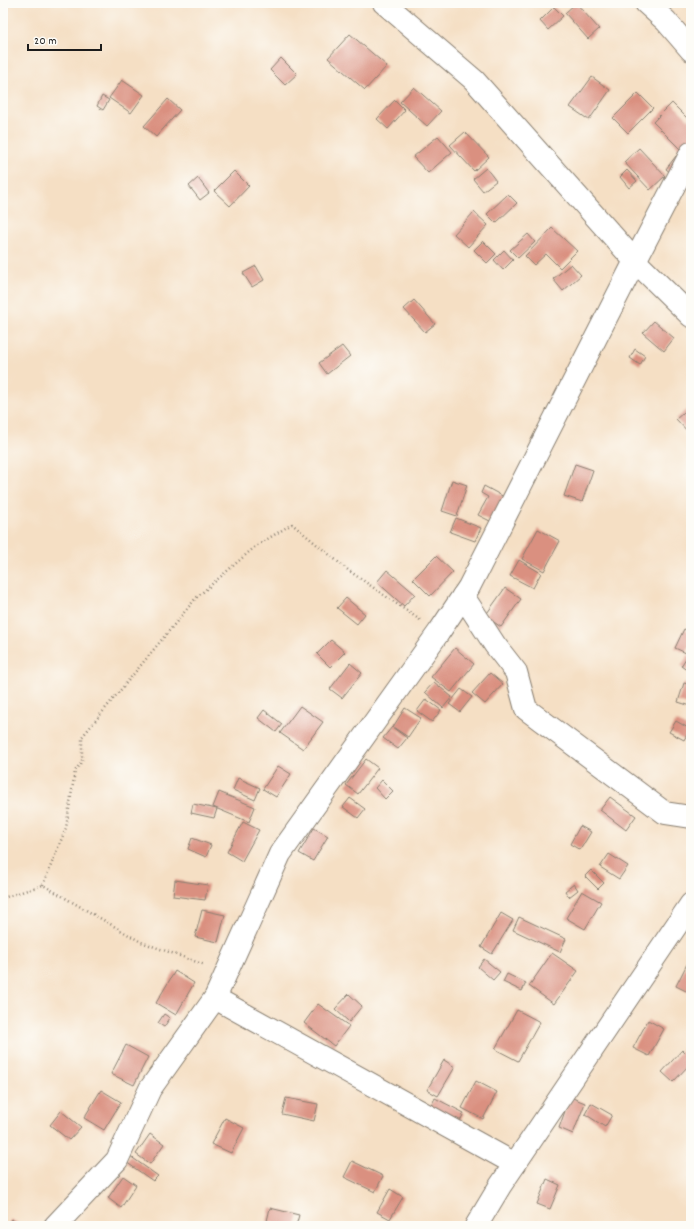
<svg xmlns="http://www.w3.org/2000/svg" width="694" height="1229" font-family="Dekko,sans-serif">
  <rect width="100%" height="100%" fill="#fdfcf7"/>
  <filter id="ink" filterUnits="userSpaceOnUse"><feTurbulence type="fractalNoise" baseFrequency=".025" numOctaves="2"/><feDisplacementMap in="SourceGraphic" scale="8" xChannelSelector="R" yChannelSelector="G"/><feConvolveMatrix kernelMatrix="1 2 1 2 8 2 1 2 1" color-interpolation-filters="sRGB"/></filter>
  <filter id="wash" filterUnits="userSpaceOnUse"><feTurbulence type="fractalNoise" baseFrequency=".012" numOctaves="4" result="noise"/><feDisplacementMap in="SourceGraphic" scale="16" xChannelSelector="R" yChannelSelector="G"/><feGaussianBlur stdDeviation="0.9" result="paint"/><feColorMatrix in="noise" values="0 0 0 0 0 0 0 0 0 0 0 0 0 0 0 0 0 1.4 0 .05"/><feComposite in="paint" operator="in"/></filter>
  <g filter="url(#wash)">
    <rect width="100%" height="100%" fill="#f5dfc4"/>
    <g id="blocks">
      <g fill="#da9080">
        <polygon points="576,3 599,29 588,39 565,13"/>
        <polygon points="554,7 563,16 548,30 540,21"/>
        <polygon points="350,34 387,66 365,90 328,58"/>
        <polygon points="281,58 297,74 285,85 270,70"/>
        <polygon points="592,77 610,90 589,120 570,107"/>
        <polygon points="122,80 144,95 131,113 109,98"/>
        <polygon points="414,87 441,111 427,126 400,102"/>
        <polygon points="638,93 653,108 628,133 613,118"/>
        <polygon points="102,96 109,100 103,110 97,106"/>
        <polygon points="168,99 180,110 156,137 144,126"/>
        <polygon points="395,100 405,110 388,129 377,119"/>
        <polygon points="672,103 691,122 691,140 681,150 653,122"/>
        <polygon points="465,132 489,157 474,171 450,145"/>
        <polygon points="438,136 452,152 428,173 413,157"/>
        <polygon points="639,148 665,176 650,190 624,162"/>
        <polygon points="676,156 685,162 675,176 666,169"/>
        <polygon points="486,168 496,181 483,191 473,179"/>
        <polygon points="627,170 637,181 629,188 620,177"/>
        <polygon points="234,171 249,186 230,206 214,191"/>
        <polygon points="198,178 209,193 200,200 189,186"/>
        <polygon points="508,194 517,203 496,223 487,214"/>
        <polygon points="474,212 488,225 468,247 454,234"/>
        <polygon points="552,228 577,251 560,268 546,254 534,265 525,256"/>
        <polygon points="528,234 535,242 518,258 510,250"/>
        <polygon points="483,241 496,254 487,263 474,250"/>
        <polygon points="504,250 513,260 503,270 494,260"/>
        <polygon points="571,264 581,275 563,291 553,279"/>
        <polygon points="256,266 264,280 252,287 243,273"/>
        <polygon points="414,300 435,324 425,332 404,309"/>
        <polygon points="654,321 674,338 664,351 643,333"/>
        <polygon points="342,346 350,356 327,374 319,363"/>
        <polygon points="635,349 645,356 640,365 630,358"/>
        <polygon points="690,407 691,408 691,435 676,419"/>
        <polygon points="575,464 593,470 582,502 564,496"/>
        <polygon points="452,480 467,485 457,516 442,511"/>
        <polygon points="484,486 506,498 492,522 478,515 488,497 481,493"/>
        <polygon points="456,518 481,528 475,541 450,532"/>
        <polygon points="538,529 560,541 544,571 522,559"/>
        <polygon points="436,556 453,572 430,596 413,579"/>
        <polygon points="519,560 541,573 533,588 510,576"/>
        <polygon points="387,570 415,594 404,606 377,582"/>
        <polygon points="505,588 521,599 501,627 485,616"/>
        <polygon points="346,598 365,614 357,624 337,608"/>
        <polygon points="684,629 691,632 691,644 686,653 675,648"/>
        <polygon points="331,640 345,652 330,667 317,654"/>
        <polygon points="455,648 474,664 451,692 431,677"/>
        <polygon points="688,655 691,657 691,673 681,666"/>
        <polygon points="350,663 362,673 342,698 330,689"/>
        <polygon points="490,673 503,684 485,704 472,693"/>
        <polygon points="434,682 452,697 443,708 425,692"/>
        <polygon points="684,683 691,685 691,706 678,702"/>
        <polygon points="461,689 472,697 460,712 449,704"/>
        <polygon points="426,699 441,710 432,722 417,711"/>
        <polygon points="300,706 323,722 303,749 280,733"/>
        <polygon points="405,708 421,718 408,737 393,727"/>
        <polygon points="264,710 282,724 276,732 258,718"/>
        <polygon points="676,721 690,729 684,740 669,732"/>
        <polygon points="392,727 407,738 398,749 383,738"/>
        <polygon points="366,759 378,768 358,794 346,785"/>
        <polygon points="278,766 291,774 276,797 263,789"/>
        <polygon points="238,778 260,788 255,800 233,790"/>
        <polygon points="382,780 393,791 385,799 375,788"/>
        <polygon points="219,792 255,807 249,822 213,807"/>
        <polygon points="610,797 636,816 626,830 600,810"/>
        <polygon points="350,798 365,809 358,818 343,807"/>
        <polygon points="193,804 217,809 214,818 191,813"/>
        <polygon points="243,822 259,830 242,861 227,852"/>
        <polygon points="580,826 591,832 580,850 570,844"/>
        <polygon points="314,828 328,836 313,861 299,853"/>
        <polygon points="192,838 211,845 206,857 188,849"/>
        <polygon points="609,854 628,866 619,879 600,867"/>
        <polygon points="591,870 604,883 598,889 585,876"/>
        <polygon points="175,880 208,885 205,900 173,896"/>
        <polygon points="574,884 578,890 569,897 565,891"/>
        <polygon points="582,891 601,902 585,929 566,918"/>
        <polygon points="202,910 225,915 218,942 195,937"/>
        <polygon points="501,913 513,920 492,954 481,947"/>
        <polygon points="519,917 566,939 560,952 513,930"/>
        <polygon points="552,953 578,971 554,1004 529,986"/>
        <polygon points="484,959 500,972 493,980 478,967"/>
        <polygon points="687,964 691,966 691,986 688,992 676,986"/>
        <polygon points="175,971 194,983 176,1015 156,1003"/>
        <polygon points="507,974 526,983 522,991 503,982"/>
        <polygon points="349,994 362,1006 349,1022 335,1009"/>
        <polygon points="318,1004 349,1026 334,1046 304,1023"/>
        <polygon points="517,1010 540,1022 518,1061 495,1049"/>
        <polygon points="164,1014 170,1018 164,1027 158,1023"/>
        <polygon points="648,1020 664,1029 649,1056 633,1048"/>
        <polygon points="126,1045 148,1057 134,1085 111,1074"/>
        <polygon points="682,1050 691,1059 691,1063 673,1082 662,1072"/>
        <polygon points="444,1060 455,1067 438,1096 427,1090"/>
        <polygon points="476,1081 497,1092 483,1119 462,1108"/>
        <polygon points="101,1090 121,1102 104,1130 84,1118"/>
        <polygon points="570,1097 585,1103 573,1134 559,1128"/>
        <polygon points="286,1098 318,1104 314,1121 282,1114"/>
        <polygon points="435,1098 464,1113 457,1127 428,1112"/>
        <polygon points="591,1103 612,1115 605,1127 585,1114"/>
        <polygon points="61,1111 81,1127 69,1140 50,1125"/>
        <polygon points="225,1118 244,1128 231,1153 211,1144"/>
        <polygon points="150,1134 164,1144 150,1164 136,1154"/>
        <polygon points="130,1156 158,1176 153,1181 126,1162"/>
        <polygon points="352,1161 383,1176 375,1192 344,1177"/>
        <polygon points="123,1176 136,1185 121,1208 108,1198"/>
        <polygon points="547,1179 560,1185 550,1209 537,1204"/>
        <polygon points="390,1189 403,1197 390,1219 377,1212"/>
        <polygon points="270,1208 299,1215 296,1226 290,1226 267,1221"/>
        <polygon points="11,1219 22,1226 7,1226"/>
      </g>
    </g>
  </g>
  <g filter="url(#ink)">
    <use href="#blocks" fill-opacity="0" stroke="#887e70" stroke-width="1"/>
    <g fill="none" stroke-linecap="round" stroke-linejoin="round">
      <defs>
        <g id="minor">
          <polyline points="384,3 474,80 635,261 691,316"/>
          <polyline points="646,3 666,21 691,50"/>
          <polyline points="463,596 495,645 516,672 526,709 665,813 691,817"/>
          <polyline points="215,998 515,1164"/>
          <polyline points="55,1226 117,1160 150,1089 215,998 280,854 439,632 469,587 635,261 691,153"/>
        </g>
        <polyline id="tertiary" points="476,1226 500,1186 691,904"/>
      </defs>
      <use href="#minor" stroke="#887e70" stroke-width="24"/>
      <use href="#tertiary" stroke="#887e70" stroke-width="24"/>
      <g stroke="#887e70" stroke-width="2.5" stroke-dasharray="1 3" stroke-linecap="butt">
        <polyline points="43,885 66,828 75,771 82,761 82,737 196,598 256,546 292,524 348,570 420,620"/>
        <polyline points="3,898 43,885 141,942 205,965"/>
      </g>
      <use href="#minor" stroke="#fff" stroke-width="22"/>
      <use href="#tertiary" stroke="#fff" stroke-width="22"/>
    </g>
  </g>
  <rect width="694" height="1229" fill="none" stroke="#fdfcf7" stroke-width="16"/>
  <path d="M28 44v6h73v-6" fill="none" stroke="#1c1c1c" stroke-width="2"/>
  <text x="34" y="44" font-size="12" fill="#1c1c1c" stroke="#fdfcf7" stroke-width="3" paint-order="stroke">20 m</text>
</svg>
